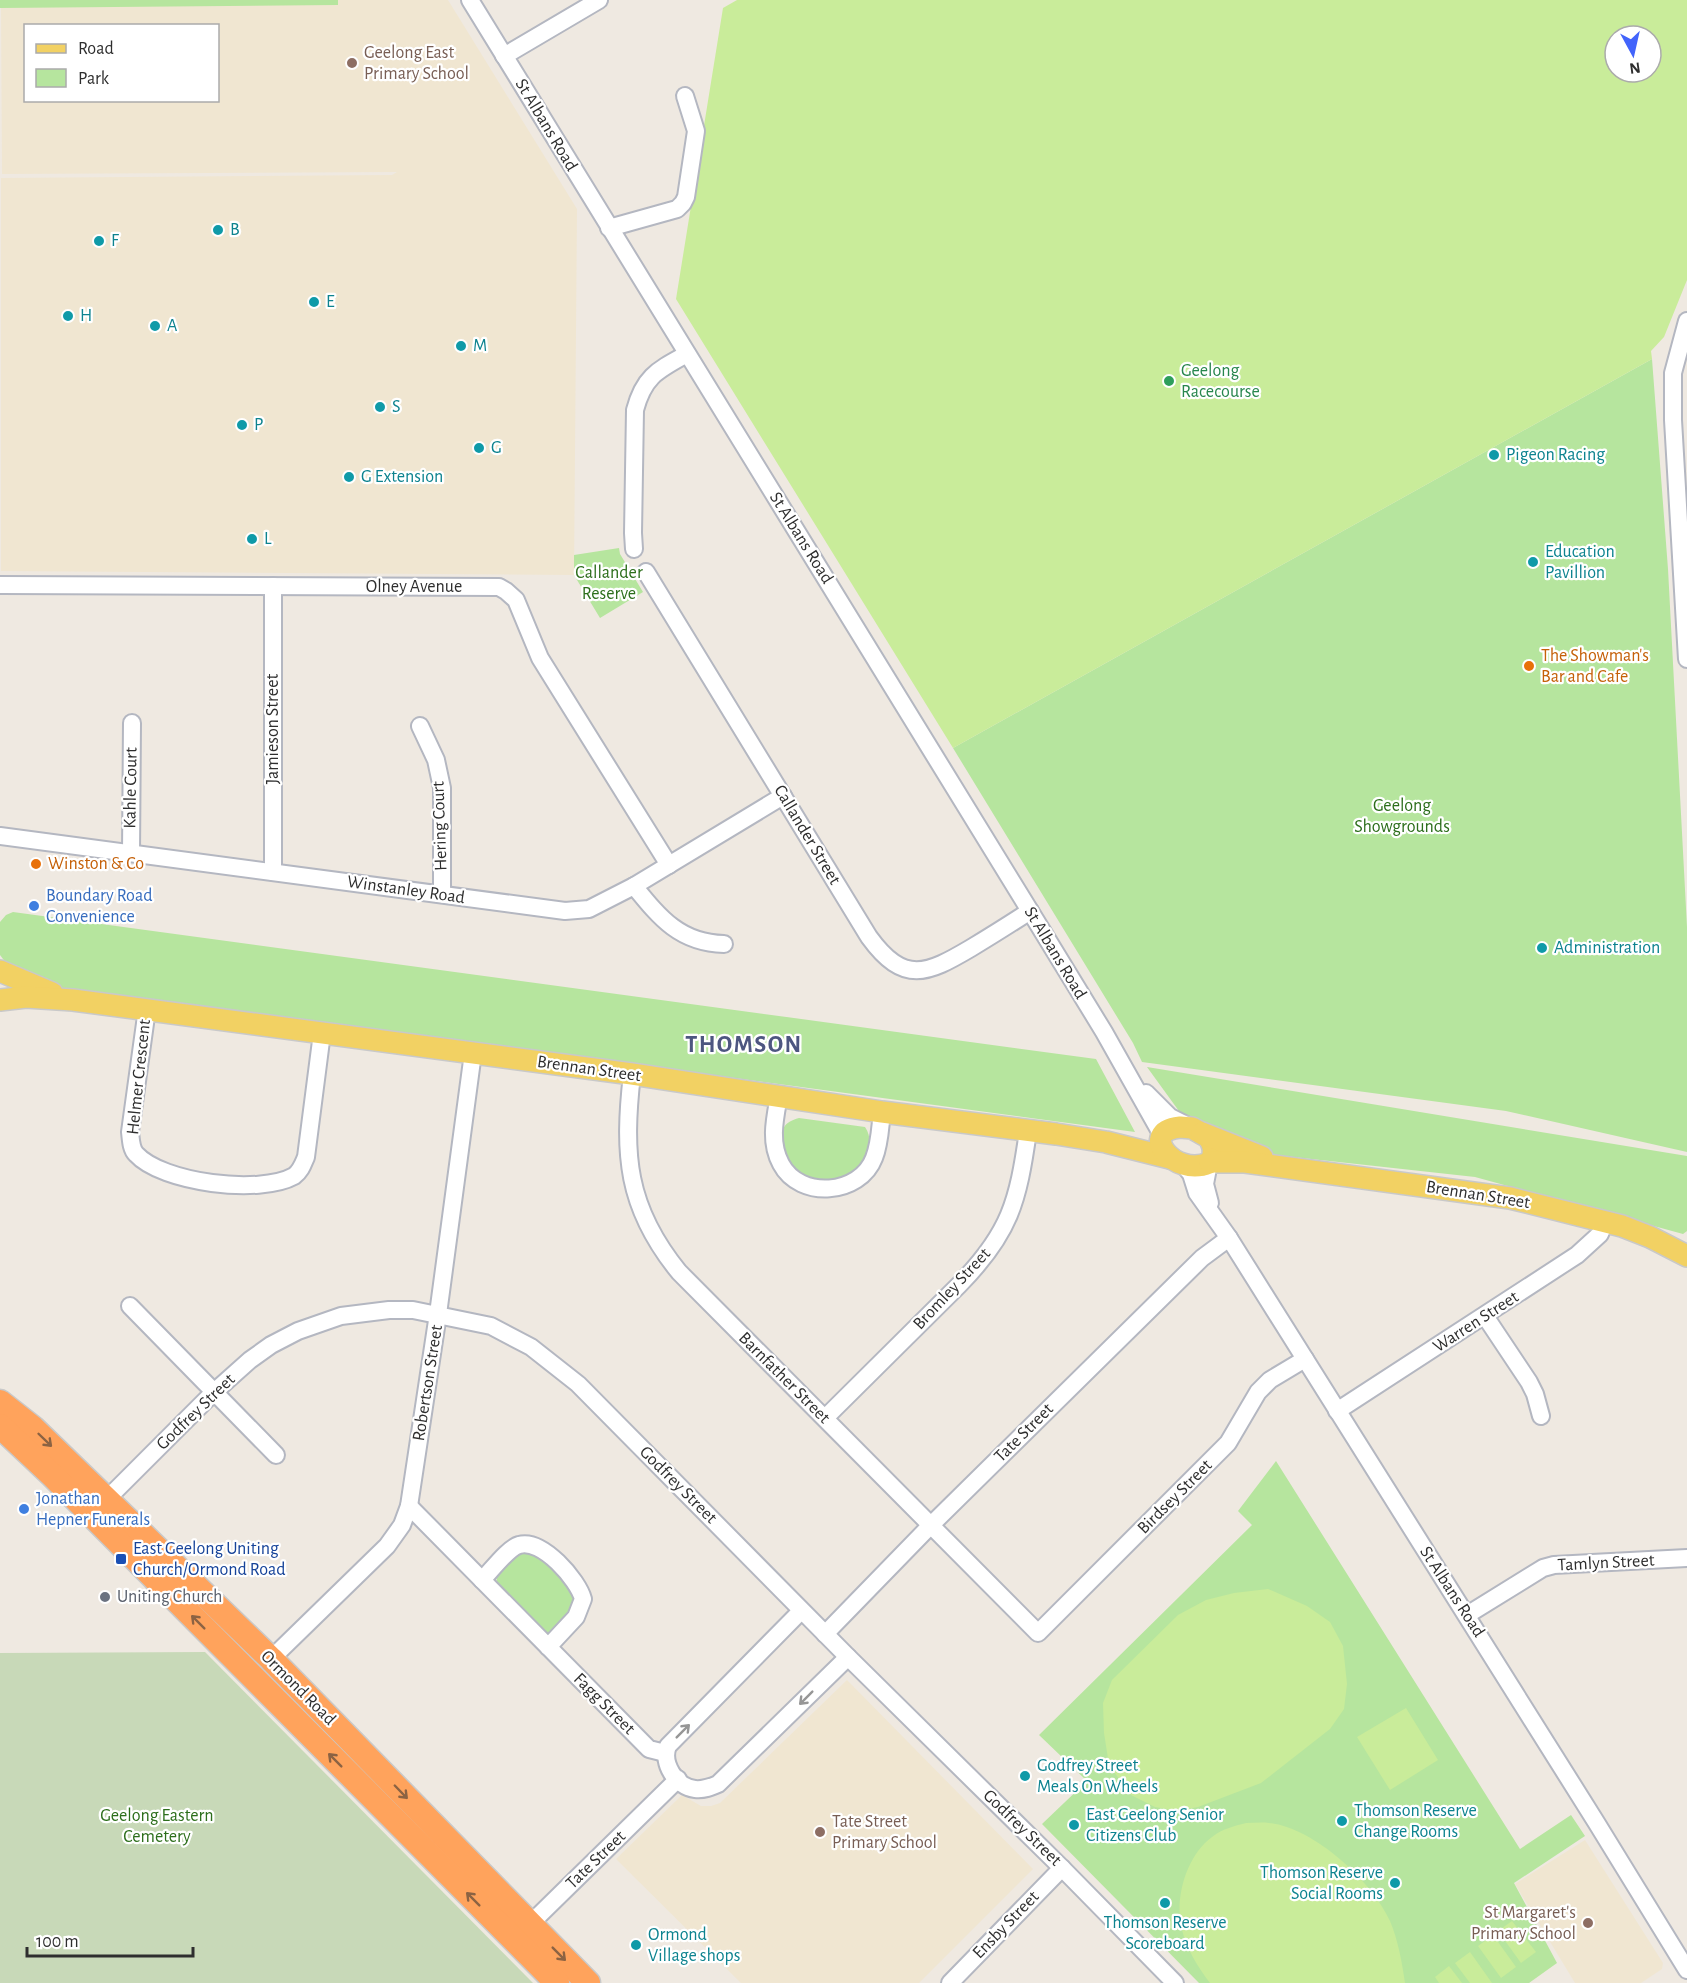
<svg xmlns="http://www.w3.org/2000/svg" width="1687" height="1983" font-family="'Alegreya Sans',sans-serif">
  <rect width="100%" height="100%" fill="#efe9e1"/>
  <g fill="#f0e6d1" fill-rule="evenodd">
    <path d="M338,0H448L577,209L574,575L1,571V178L392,175L397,172L2,174L1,4L338,5ZM26,26H218V100H26Z"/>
    <polygon points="847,1680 1033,1869 919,1983 741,1983 616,1859 682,1795 701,1806 711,1806 720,1803"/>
    <polygon points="1585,1840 1663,1963 1662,1969 1641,1983 1575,1983 1515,1884"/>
  </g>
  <g fill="#b6e59e">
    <polygon points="0,0 338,0 338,5 0,8"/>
    <polygon points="1652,359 1668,569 1687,927 1687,1152 1506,1111 1142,1062 1133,1043 953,748"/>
    <polygon points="619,548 620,554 643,592 600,618 574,575 574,555"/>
    <polygon points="13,912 1096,1059 1135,1132 68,988 61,990 6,963 0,955 0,922 6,915"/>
    <polygon points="1147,1067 1687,1156 1687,1231 1683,1234 1475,1177 1275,1155 1184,1118"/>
    <path d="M799,1118L865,1127C872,1137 870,1148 864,1158C849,1186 802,1189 786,1159C785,1155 784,1149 783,1145C779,1130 784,1122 799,1118Z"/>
    <polygon points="1276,1461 1520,1849 1571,1815 1585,1836 1514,1883 1557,1963 1529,1983 1199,1983 1042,1824 1087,1781 1039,1735 1252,1525 1238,1511"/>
    <path d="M521,1550C548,1552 565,1582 579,1603L553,1632L543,1634L496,1588L497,1576Z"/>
  </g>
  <polygon fill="#c8d9b8" points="205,1652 533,1983 0,1983 0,1653"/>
  <g fill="#c9ec9a" fill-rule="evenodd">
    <path d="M737,0H1687V280L1664,337L1651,351L1652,359L953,748L676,299L723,8ZM1615,36H1651V72H1615Z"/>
    <polygon points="1268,1589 1307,1606 1330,1622 1343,1646 1347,1684 1344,1709 1330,1729 1261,1783 1198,1807 1178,1811 1155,1807 1131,1795 1109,1765 1104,1733 1103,1703 1112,1680 1178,1615 1206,1600 1234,1593"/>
    <polygon points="1406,1708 1438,1760 1390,1790 1357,1737"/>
    <path d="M1246,1823C1254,1823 1262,1822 1269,1823C1314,1828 1372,1881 1390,1921C1398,1940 1402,1962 1405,1983H1210C1198,1967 1187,1950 1182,1930C1174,1899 1186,1856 1212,1837C1222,1829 1234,1826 1246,1823Z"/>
    <polygon points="1512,1921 1536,1952 1521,1963 1498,1931"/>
    <polygon points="1493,1935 1516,1967 1501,1978 1478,1946"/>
    <polygon points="1470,1952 1492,1983 1470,1983 1455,1963"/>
    <polygon points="1449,1966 1462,1983 1439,1983 1435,1977"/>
  </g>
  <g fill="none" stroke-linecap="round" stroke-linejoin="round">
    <defs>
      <g id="minor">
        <polyline points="470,0 1030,911 1104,1032 1162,1135"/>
        <polyline points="504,56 599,0"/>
        <polyline points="609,228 677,209 683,203 686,197 696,131 685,96"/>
        <polyline points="1687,321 1673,373 1673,420 1687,659"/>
        <path d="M634,549L633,533L635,410C644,376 658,370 687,354"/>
        <path d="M646,572L869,937C904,985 927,974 971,948C991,936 1010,924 1030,911"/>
        <polyline points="0,585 499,587 506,591 516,600 540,658 669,865"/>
        <polyline points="273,586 273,872"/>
        <polyline points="420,726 436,760 442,788 442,894"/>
        <polyline points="0,836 565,911 589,909 634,886 783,796"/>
        <polyline points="131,853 132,723"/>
        <path d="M634,886C660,918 680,943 724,944"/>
        <path d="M147,1009L130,1132C131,1140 131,1149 136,1154C162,1183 260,1195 294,1176C301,1171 303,1164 306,1157L322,1033"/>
        <path d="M632,1074C623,1154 626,1207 679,1272L1038,1633L1228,1443L1258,1392L1270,1380L1305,1359"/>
        <polyline points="1146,1093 1170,1117 1192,1128"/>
        <path d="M779,1096C775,1118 769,1142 781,1164C800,1200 860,1195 874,1158C880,1143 880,1127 882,1112"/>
        <polyline points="1209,1163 1205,1184 1210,1203"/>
        <polyline points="1184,1165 1191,1174 1197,1193 1229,1238 1596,1822 1687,1970"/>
        <polyline points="130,1306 276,1455"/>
        <polyline points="1485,1316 1529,1382 1535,1394 1541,1416"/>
        <polyline points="1337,1411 1577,1255 1600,1234 1605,1222"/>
        <path d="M825,1418L959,1285C1010,1233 1018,1202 1028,1131"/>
        <polyline points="105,1501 213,1393 250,1360 271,1345 298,1331 341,1316 389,1310 413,1310 491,1326 531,1347 578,1384 848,1657 1062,1868 1175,1983"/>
        <polyline points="409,1506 649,1749 665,1753"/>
        <path d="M482,1580C491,1571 508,1548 519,1545C542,1538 578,1580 583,1599L576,1617L548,1647"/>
        <path d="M801,1611L668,1746C661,1763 676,1787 695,1789C704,1790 711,1787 718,1784L848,1657"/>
        <polyline points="1467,1615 1543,1568 1554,1565 1687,1558"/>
        <polyline points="825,1634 931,1525 1202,1258 1229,1238"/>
        <polyline points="271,1659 387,1546 402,1525 409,1506 438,1314 473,1053"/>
        <polyline points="523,1931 678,1779"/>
        <polyline points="950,1983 1062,1868"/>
      </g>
      <g id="major">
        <polyline points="0,971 52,993"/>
        <polyline points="0,1000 26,997 73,1000 632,1074 882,1112 1056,1134 1106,1142 1170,1158"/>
        <path d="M1180,1127L1192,1128L1208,1137C1214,1145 1216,1155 1209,1163C1174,1178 1137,1131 1180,1127Z"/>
        <polyline points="1202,1133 1262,1157"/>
        <polyline points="1210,1162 1245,1162 1510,1198 1622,1226 1650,1237 1687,1256"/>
      </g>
      <g id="highway">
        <polyline points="0,1402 33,1428 271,1659 588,1983"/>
        <polyline points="0,1426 53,1476 557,1983"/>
      </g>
    </defs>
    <use href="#minor" stroke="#b4b7c1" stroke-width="20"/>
    <use href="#major" stroke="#c9c9c9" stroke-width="24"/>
    <use href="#highway" stroke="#c9c9c9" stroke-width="27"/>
    <use href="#minor" stroke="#fff" stroke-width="16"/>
    <use href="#major" stroke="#f2d163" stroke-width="21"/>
    <use href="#highway" stroke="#ffa35c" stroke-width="24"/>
  </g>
  <defs><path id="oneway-shaft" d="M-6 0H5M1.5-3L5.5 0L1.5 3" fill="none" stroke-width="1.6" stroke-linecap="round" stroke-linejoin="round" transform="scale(1.5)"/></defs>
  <g stroke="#8c6343">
    <use href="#oneway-shaft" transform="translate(45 1440) rotate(44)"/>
    <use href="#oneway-shaft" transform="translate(198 1622) rotate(-135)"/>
    <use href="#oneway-shaft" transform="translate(335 1760) rotate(-135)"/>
    <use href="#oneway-shaft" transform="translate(401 1792) rotate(46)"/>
    <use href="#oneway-shaft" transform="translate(473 1899) rotate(-135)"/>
    <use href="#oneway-shaft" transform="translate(559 1954) rotate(45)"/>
  </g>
  <g stroke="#969696">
    <use href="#oneway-shaft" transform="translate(806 1698) rotate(135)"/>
    <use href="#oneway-shaft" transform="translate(683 1731) rotate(-45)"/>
  </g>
  <g fill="#8d6e63" stroke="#fff" stroke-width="2">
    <circle cx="352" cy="63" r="6"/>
    <circle cx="820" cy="1832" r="6"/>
    <circle cx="1588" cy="1923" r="6"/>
  </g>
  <g fill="#0f9aa8" stroke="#fff" stroke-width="2">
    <circle cx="218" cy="230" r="6"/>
    <circle cx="99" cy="241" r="6"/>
    <circle cx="314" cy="302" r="6"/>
    <circle cx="68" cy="316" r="6"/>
    <circle cx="155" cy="326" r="6"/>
    <circle cx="461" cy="346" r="6"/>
    <circle cx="380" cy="407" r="6"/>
    <circle cx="242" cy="425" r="6"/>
    <circle cx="479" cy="448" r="6"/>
    <circle cx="1494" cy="455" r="6"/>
    <circle cx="349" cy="477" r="6"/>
    <circle cx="252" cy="539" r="6"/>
    <circle cx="1533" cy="562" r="6"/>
    <circle cx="1542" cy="948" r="6"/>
    <circle cx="1025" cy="1776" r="6"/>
    <circle cx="1342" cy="1821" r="6"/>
    <circle cx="1074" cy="1825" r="6"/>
    <circle cx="1395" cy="1883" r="6"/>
    <circle cx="1165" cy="1903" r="6"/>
    <circle cx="636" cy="1945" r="6"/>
  </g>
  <circle fill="#2e9e5b" stroke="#fff" stroke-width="2" cx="1169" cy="381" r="6"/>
  <g fill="#e8710a" stroke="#fff" stroke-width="2">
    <circle cx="1529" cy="666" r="6"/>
    <circle cx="36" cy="864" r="6"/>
  </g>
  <g fill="#3f7fe0" stroke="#fff" stroke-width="2">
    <circle cx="34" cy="906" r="6"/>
    <circle cx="24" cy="1509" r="6"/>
  </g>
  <rect fill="#1a4fb4" stroke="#fff" stroke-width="2" x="115" y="1553" width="12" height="12" rx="3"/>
  <circle fill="#6b7280" stroke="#fff" stroke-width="2" cx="105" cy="1597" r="6"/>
  <g text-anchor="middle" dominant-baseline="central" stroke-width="4.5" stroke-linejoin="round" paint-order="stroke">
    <g font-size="18" fill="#785e54" stroke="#fff" text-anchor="start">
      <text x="364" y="53">Geelong East<tspan x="364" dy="21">Primary School</tspan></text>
      <text x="832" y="1822">Tate Street<tspan x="832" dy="21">Primary School</tspan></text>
      <text x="1576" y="1913" text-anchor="end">St Margaret's<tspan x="1576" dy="21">Primary School</tspan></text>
    </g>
    <g font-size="18" fill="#2e2e2e" stroke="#fff">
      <text transform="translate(546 125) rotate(59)">St Albans Road</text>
      <text transform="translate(801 538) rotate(58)">St Albans Road</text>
      <text x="414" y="587">Olney Avenue</text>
      <text transform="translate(273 729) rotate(-90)">Jamieson Street</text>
      <text transform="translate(131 788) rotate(-89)">Kahle Court</text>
      <text transform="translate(440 826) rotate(-92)">Hering Court</text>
      <text transform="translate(807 835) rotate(59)">Callander Street</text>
      <text transform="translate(406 890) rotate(8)">Winstanley Road</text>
      <text transform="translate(1055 953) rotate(59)">St Albans Road</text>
      <text transform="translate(589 1069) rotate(8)">Brennan Street</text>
      <text transform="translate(139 1077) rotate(-84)">Helmer Crescent</text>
      <text transform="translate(1478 1195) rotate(9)">Brennan Street</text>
      <text transform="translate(952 1289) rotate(-47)">Bromley Street</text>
      <text transform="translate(1476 1322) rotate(-33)">Warren Street</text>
      <text transform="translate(784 1378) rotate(45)">Barnfather Street</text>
      <text transform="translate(428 1383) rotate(-81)">Robertson Street</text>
      <text transform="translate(196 1412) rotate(-44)">Godfrey Street</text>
      <text transform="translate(1024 1433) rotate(-45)">Tate Street</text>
      <text transform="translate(678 1485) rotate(45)">Godfrey Street</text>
      <text transform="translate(1175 1497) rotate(-45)">Birdsey Street</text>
      <text transform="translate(1606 1563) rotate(-3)">Tamlyn Street</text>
      <text transform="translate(1452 1592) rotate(57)">St Albans Road</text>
      <text transform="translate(298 1688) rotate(45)">Ormond Road</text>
      <text transform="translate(604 1704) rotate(45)">Fagg Street</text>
      <text transform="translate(1022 1828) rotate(44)">Godfrey Street</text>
      <text transform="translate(596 1860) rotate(-44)">Tate Street</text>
      <text transform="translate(1006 1925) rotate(-46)">Ensby Street</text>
    </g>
    <g font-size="18" fill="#0d838f" stroke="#fff" text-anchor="start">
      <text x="230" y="230">B</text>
      <text x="111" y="241">F</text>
      <text x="326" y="302">E</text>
      <text x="80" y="316">H</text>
      <text x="167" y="326">A</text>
      <text x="473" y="346">M</text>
      <text x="392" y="407">S</text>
      <text x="254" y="425">P</text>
      <text x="491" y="448">G</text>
      <text x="1506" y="455">Pigeon Racing</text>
      <text x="361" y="477">G Extension</text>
      <text x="264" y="539">L</text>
      <text x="1545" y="552">Education<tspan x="1545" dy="21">Pavillion</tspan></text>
      <text x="1554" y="948">Administration</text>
      <text x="1037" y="1766">Godfrey Street<tspan x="1037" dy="21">Meals On Wheels</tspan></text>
      <text x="1354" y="1811">Thomson Reserve<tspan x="1354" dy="21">Change Rooms</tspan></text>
      <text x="1086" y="1815">East Geelong Senior<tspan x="1086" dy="21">Citizens Club</tspan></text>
      <text x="1383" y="1873" text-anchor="end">Thomson Reserve<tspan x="1383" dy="21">Social Rooms</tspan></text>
      <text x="1165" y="1923" text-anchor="middle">Thomson Reserve<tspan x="1165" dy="21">Scoreboard</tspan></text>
      <text x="648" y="1935">Ormond<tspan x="648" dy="21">Village shops</tspan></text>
    </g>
    <g font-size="18" fill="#27864d" stroke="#fff" text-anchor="start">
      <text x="1181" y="371">Geelong<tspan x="1181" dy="21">Racecourse</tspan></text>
    </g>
    <g font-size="18" fill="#2c6e1b" stroke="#fff">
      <text x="609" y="573">Callander<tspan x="609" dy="21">Reserve</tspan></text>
      <text x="1402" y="806">Geelong<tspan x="1402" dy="21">Showgrounds</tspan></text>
      <text x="157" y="1816">Geelong Eastern<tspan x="157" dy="21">Cemetery</tspan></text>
    </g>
    <g font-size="18" fill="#c56008" stroke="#fff" text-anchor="start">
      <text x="1541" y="656">The Showman's<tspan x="1541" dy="21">Bar and Cafe</tspan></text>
      <text x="48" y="864">Winston &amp; Co</text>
    </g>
    <g font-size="18" fill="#366cbe" stroke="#fff" text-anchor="start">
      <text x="46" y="896">Boundary Road<tspan x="46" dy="21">Convenience</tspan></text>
      <text x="36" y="1499">Jonathan<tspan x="36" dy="21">Hepner Funerals</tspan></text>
    </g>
    <g font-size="18" fill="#164399" stroke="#fff" text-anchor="start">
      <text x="133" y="1549">East Geelong Uniting<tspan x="133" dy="21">Church/Ormond Road</tspan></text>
    </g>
    <g font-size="18" fill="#5b616d" stroke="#fff" text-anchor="start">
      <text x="117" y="1597">Uniting Church</text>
    </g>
    <g font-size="24" font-weight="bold" letter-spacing="1.5" fill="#4d5680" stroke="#fff">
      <text x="744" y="1045">THOMSON</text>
    </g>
  </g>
  <rect x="24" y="24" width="195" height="78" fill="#ffffff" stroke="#ababab" stroke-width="1.5"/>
  <rect x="36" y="44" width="30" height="9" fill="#f2d163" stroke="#ababab" stroke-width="1.5"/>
  <text x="78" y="54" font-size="18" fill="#2e2e2e">Road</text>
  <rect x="36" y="69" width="30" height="18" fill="#b6e59e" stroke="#ababab" stroke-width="1.5"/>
  <text x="78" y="84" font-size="18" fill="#2e2e2e">Park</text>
  <g transform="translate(1633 54) rotate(172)"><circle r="28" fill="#ffffff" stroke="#ababab" stroke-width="1.5"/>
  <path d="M0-4.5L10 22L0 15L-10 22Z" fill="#4264fb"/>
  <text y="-9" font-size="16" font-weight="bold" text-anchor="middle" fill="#2e2e2e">N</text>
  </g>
  <path d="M27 1947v9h166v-9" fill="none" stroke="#2e2e2e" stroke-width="3"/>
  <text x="36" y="1947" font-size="18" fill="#2e2e2e" stroke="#ffffff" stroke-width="4.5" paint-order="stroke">100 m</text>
</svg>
